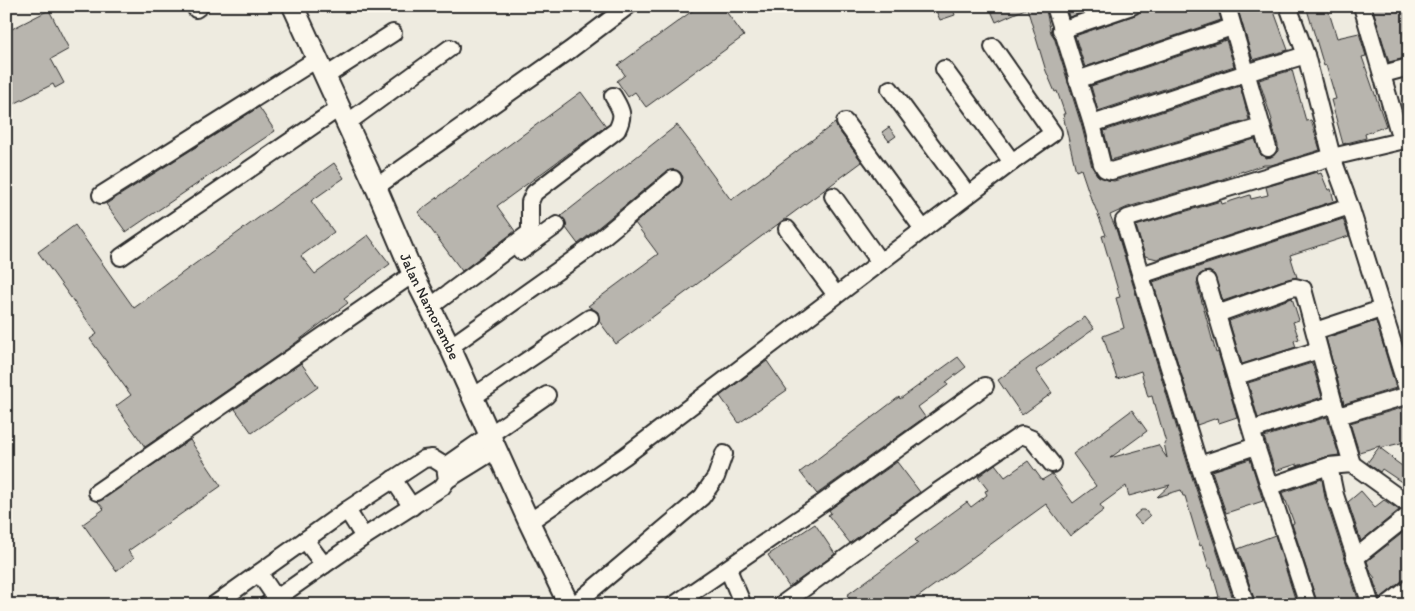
<svg xmlns="http://www.w3.org/2000/svg" width="1415" height="611" font-family="Itim,sans-serif">
  <rect width="100%" height="100%" fill="#eeebe0"/>
  <filter id="ink" filterUnits="userSpaceOnUse"><feTurbulence type="fractalNoise" baseFrequency=".02" numOctaves="2"/><feDisplacementMap in="SourceGraphic" scale="10" xChannelSelector="R" yChannelSelector="G"/><feConvolveMatrix kernelMatrix="1 2 1 2 8 2 1 2 1" color-interpolation-filters="sRGB"/></filter>
  <g filter="url(#ink)">
    <g fill="#b8b5ae" stroke="#2b2b2b">
      <polygon points="699,6 722,6 744,36 646,107 635,92 628,97 617,81 625,75 618,65"/>
      <polygon points="934,6 952,6 955,15 940,20"/>
      <polygon points="989,6 1045,6 1051,33 1054,37 1082,127 1092,167 1097,175 1108,180 1114,181 1255,139 1261,155 1266,158 1271,157 1278,151 1278,145 1271,121 1272,120 1259,80 1292,70 1306,121 1311,120 1320,150 1271,165 1264,165 1243,172 1243,171 1220,180 1128,207 1110,215 1116,229 1189,468 1235,605 1202,605 1201,602 1219,597 1211,568 1209,568 1202,545 1200,546 1185,496 1183,496 1181,490 1157,497 1170,485 1129,496 1126,486 1100,505 1104,510 1070,536 1046,504 907,605 854,605 847,595 918,543 915,540 967,502 971,507 987,495 985,491 988,490 978,477 995,464 1005,477 1028,461 1042,480 1052,474 1073,503 1096,486 1073,454 1132,410 1147,431 1110,458 1158,445 1167,458 1164,443 1166,443 1155,404 1154,404 1152,396 1148,397 1141,371 1117,379 1103,336 1124,328 1116,298 1120,297 1102,236 1106,235 1093,202 1092,202 1081,169 1076,171 1065,124 1063,114 1065,114 1057,91 1055,92 1046,71 1027,8 996,22"/>
      <polygon points="1066,6 1099,6 1099,7 1069,17"/>
      <polygon points="1144,6 1217,6 1221,20 1085,67 1075,36 1135,15"/>
      <polygon points="1237,6 1272,6 1288,50 1253,60"/>
      <polygon points="1306,6 1327,6 1337,38 1359,33 1366,56 1362,57 1386,126 1365,134 1366,138 1343,144 1331,100 1336,99 1326,65 1324,66"/>
      <polygon points="1372,6 1409,6 1409,55 1405,56 1405,58 1389,62"/>
      <polygon points="49,10 69,49 51,59 64,83 55,88 53,84 6,108 6,32"/>
      <polygon points="1226,40 1234,66 1098,111 1091,86"/>
      <polygon points="1240,86 1249,120 1111,160 1104,131"/>
      <polygon points="581,92 606,126 497,206 515,231 462,271 418,212"/>
      <polygon points="259,107 275,131 126,232 106,204"/>
      <polygon points="835,123 837,128 862,162 616,344 599,321 598,312 588,306 658,254 635,223 679,187 682,182 683,177 680,172 676,170 667,171 578,244 566,228 565,220 561,216 677,125 697,151 696,152 731,200"/>
      <polygon points="889,127 896,136 889,141 882,132"/>
      <polygon points="334,163 344,178 311,201 334,232 301,256 315,274 368,235 390,264 344,298 348,303 290,347 145,447 116,406 131,395 90,339 97,334 38,252 75,225 134,308"/>
      <polygon points="1317,172 1318,174 1321,173 1328,190 1331,189 1334,201 1157,259 1145,256 1136,226 1221,201 1222,204 1250,195 1251,199 1268,195 1266,187"/>
      <polygon points="1343,219 1349,236 1290,255 1297,277 1281,281 1223,301 1214,274 1209,271 1204,272 1199,275 1197,284 1216,353 1218,352 1237,417 1219,423 1217,418 1197,425 1153,282"/>
      <polygon points="1292,298 1299,320 1293,322 1299,339 1294,341 1296,347 1242,364 1229,321"/>
      <polygon points="1085,317 1094,329 1036,370 1052,393 1022,415 998,380"/>
      <polygon points="1376,321 1396,388 1344,404 1326,338"/>
      <polygon points="958,357 966,367 946,382 948,385 918,407 925,417 817,494 800,472 899,397 900,399"/>
      <polygon points="767,361 787,390 739,423 720,396"/>
      <polygon points="301,363 318,387 252,433 235,409"/>
      <polygon points="1312,363 1322,397 1258,418 1248,383"/>
      <polygon points="1405,407 1409,423 1409,441 1380,448 1392,457 1391,458 1409,471 1409,487 1382,469 1380,472 1367,463 1380,446 1359,452 1350,423"/>
      <polygon points="1327,417 1339,455 1326,457 1297,466 1297,464 1275,471 1264,437"/>
      <polygon points="190,440 221,486 128,551 134,558 116,571 83,524 104,509 98,502"/>
      <polygon points="1250,459 1263,501 1226,513 1212,471"/>
      <polygon points="897,462 920,492 850,543 828,515 831,513 829,510"/>
      <polygon points="1322,479 1325,498 1360,605 1318,605 1292,524 1294,523 1286,501 1285,501 1282,493"/>
      <polygon points="1361,491 1375,507 1384,500 1399,510 1361,541 1348,502"/>
      <polygon points="1141,510 1145,510 1150,516 1141,524 1134,516"/>
      <polygon points="815,524 835,554 789,587 768,555"/>
      <polygon points="1409,528 1409,578 1403,580 1380,599 1373,579 1375,578 1371,573 1367,561"/>
      <polygon points="1275,535 1297,605 1256,605 1238,549"/>
    </g>
    <g fill="none" stroke-linecap="round" stroke-linejoin="round">
      <defs>
        <g id="minor">
          <polyline points="1055,6 1092,124 1102,164 1105,169 1111,171 1261,127"/>
          <polyline points="1227,6 1268,148"/>
          <polyline points="1288,6 1306,55 1332,157 1350,206 1409,395"/>
          <polyline points="1362,6 1401,140"/>
          <polyline points="196,9 200,6"/>
          <polyline points="1061,30 1132,6"/>
          <polyline points="993,47 1053,133 1012,162"/>
          <polyline points="1383,74 1409,67"/>
          <polyline points="326,76 393,33"/>
          <polyline points="1077,80 1232,27"/>
          <polyline points="890,89 968,195"/>
          <polyline points="845,122 923,229"/>
          <polyline points="347,123 450,48"/>
          <polyline points="1092,124 1246,73 1306,55"/>
          <polyline points="376,187 570,50 628,6"/>
          <polyline points="101,195 317,59"/>
          <polyline points="833,196 880,262"/>
          <polyline points="787,229 836,295"/>
          <polyline points="521,251 557,225"/>
          <polyline points="121,257 339,108"/>
          <polyline points="1141,275 1350,206"/>
          <polyline points="1207,281 1256,446 1308,605"/>
          <path d="M430,307L528,234L530,230V202L534,193L617,130C625,114 621,110 613,96"/>
          <polyline points="1217,314 1284,290 1295,287 1303,289 1334,404 1352,464"/>
          <polyline points="1315,331 1381,309"/>
          <polyline points="450,347 587,250 673,179"/>
          <polyline points="1236,376 1319,350"/>
          <polyline points="473,397 590,318"/>
          <polyline points="1338,416 1409,395"/>
          <polyline points="1252,430 1334,404"/>
          <polyline points="1199,465 1256,446"/>
          <polyline points="1329,466 1335,495 1371,605"/>
          <polyline points="393,479 412,507"/>
          <polyline points="447,480 497,449"/>
          <polyline points="1270,486 1329,466 1352,464 1409,505"/>
          <polyline points="97,492 413,274"/>
          <polyline points="347,510 364,537"/>
          <polyline points="529,522 625,456 1012,162 944,69"/>
          <polyline points="305,540 324,565"/>
          <polyline points="1355,558 1409,515"/>
          <polyline points="728,569 743,605"/>
          <polyline points="259,573 276,598"/>
          <polyline points="214,605 347,510 424,459 432,458 445,466"/>
          <polyline points="267,605 364,537 442,487 447,480 445,466 547,395"/>
          <polyline points="574,605 702,497 716,477 724,454"/>
          <polyline points="674,605 825,501 985,386"/>
          <polyline points="781,605 934,494 1018,437 1022,435 1032,439 1052,464"/>
          <polyline points="1246,605 1199,465 1124,221 1128,218 1332,157 1409,139"/>
          <polyline points="1387,605 1409,588"/>
        </g>
        <g id="major">
          <path id="s1" d="M293,6L376,187L413,274L450,347L529,522L569,605"/>
        </g>
      </defs>
      <use href="#minor" stroke="#2b2b2b" stroke-width="20"/>
      <use href="#major" stroke="#2b2b2b" stroke-width="24"/>
      <use href="#minor" stroke="#fbf7ec" stroke-width="16"/>
      <use href="#major" stroke="#fbf7ec" stroke-width="20"/>
    </g>
  </g>
  <g text-anchor="middle" dominant-baseline="central" stroke-width="4" stroke-linejoin="round" paint-order="stroke">
    <g font-size="15" fill="#2b2b2b" stroke="#fbf7ec">
      <text stroke="none"><textPath href="#s1" startOffset="330">Jalan Namorambe</textPath></text>
    </g>
  </g>
  <rect width="1415" height="611" fill="none" stroke="#fbf7ec" stroke-width="25"/>
  <rect x="12" y="12" width="1390" height="586" fill="none" stroke="#2b2b2b" stroke-width="2" filter="url(#ink)"/>
</svg>
